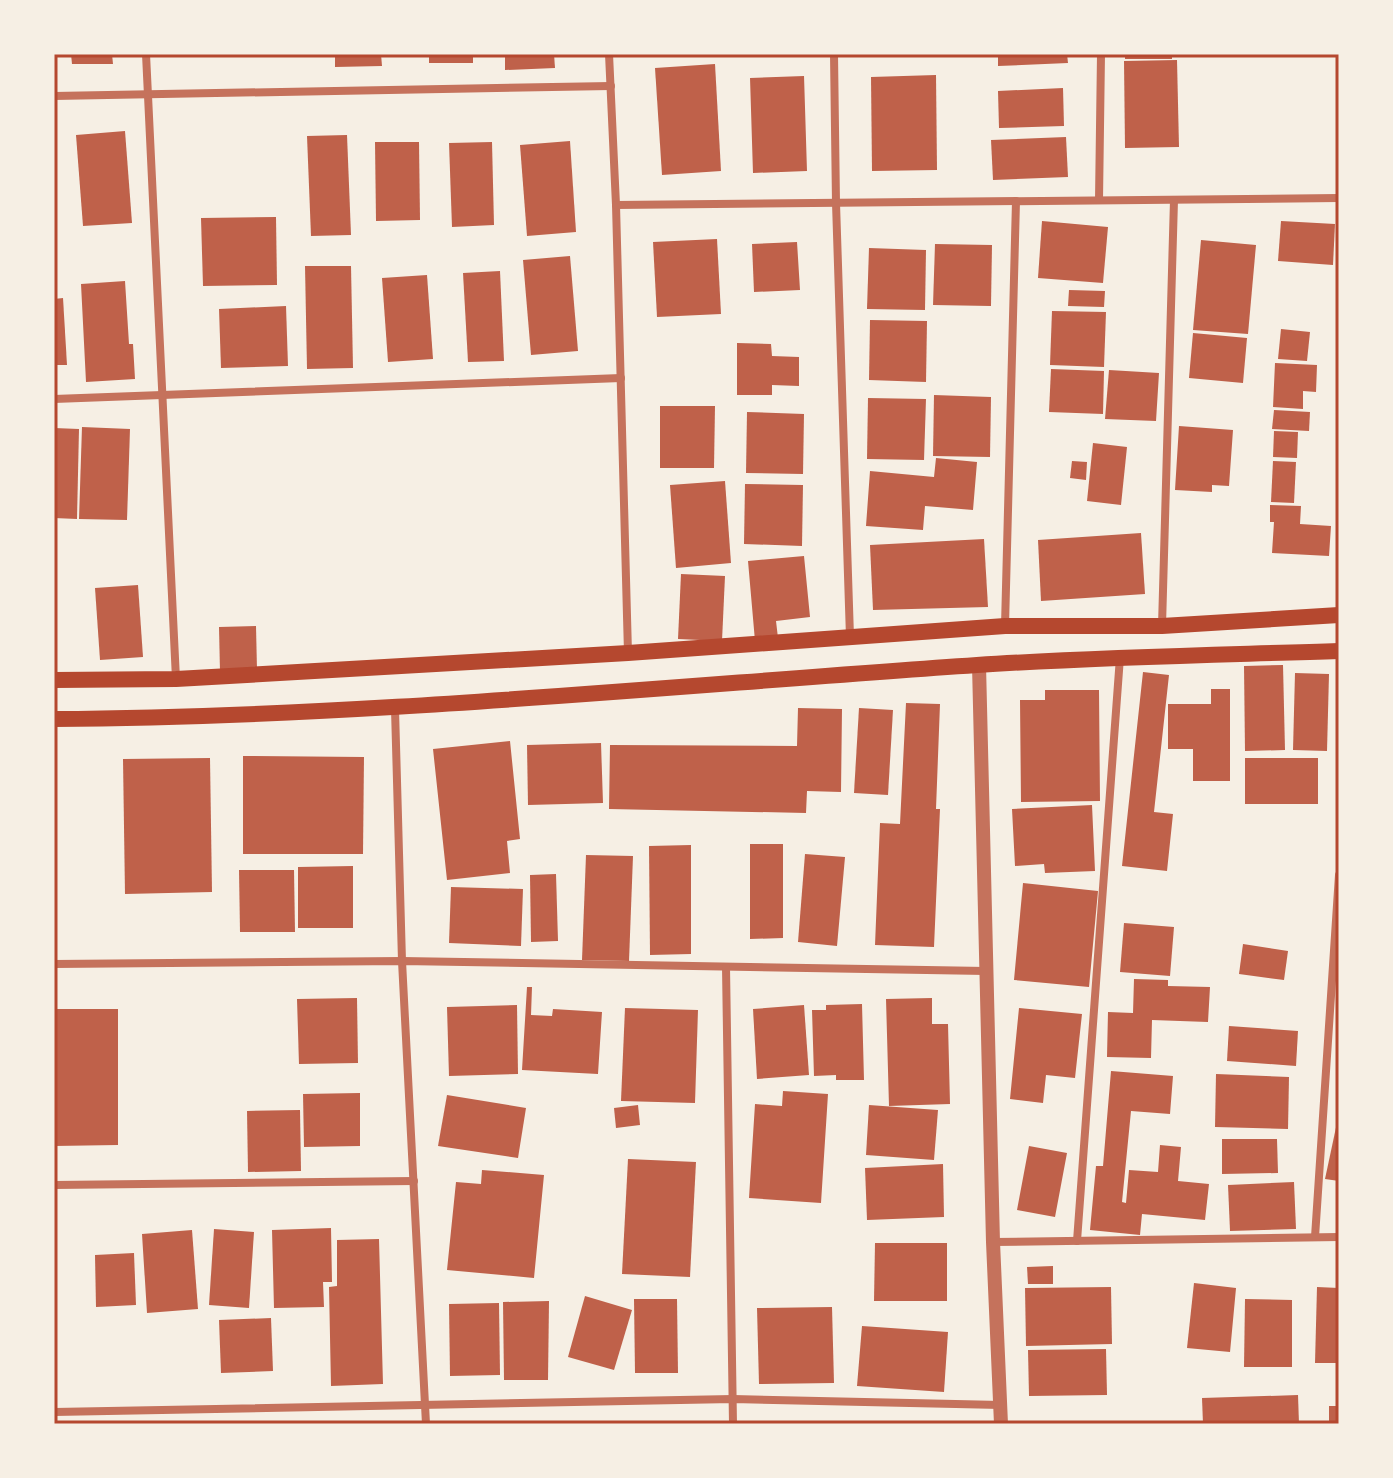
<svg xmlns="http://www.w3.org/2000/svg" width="1393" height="1478" font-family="Spectral,serif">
  <rect width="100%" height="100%" fill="#f6efe4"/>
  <g fill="#bf614a">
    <polygon points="71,54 112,54 113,64 72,64"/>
    <polygon points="335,54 381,54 382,66 335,67"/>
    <rect x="429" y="54" width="44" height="9"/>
    <polygon points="505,54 554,54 555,68 505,70"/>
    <polygon points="998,54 1067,54 1068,63 998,66"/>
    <rect x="1125" y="54" width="47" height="5"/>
    <polygon points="1177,60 1179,147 1125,148 1124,61"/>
    <polygon points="715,64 721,171 662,175 655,68"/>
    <polygon points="936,75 937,170 872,171 871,77"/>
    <polygon points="804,76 807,171 753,173 750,78"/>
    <polygon points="1063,88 1064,126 999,128 998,91"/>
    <polygon points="125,131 132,223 83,226 76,135"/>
    <polygon points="347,135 351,235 311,236 307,136"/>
    <polygon points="1066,137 1068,177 993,180 991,140"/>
    <polygon points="570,141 576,232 527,236 520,145"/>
    <polygon points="375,142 419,142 420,220 376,221"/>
    <polygon points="492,142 494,225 452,227 449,143"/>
    <polygon points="276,217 277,285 203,286 201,218"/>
    <polygon points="1042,221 1108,227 1103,283 1038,278"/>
    <polygon points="1281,221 1335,224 1333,265 1278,261"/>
    <polygon points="717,239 721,314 657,317 653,242"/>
    <polygon points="1201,240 1256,245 1248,334 1193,330"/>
    <polygon points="797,242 800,290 754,292 752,244"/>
    <polygon points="935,244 992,245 991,306 933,305"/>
    <polygon points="869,248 926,250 925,310 867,309"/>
    <polygon points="570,256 578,351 531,355 523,260"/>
    <polygon points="305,266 351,266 353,368 307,369"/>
    <polygon points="500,271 504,361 468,362 463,273"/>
    <polygon points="427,275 433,359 388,362 382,278"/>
    <polygon points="125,281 129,344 133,344 135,379 86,382 81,284"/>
    <polygon points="1069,290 1105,291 1104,307 1068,306"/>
    <polygon points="63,298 67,365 54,365 54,299"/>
    <polygon points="286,306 288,366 221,368 219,309"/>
    <polygon points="1052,311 1106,312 1104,367 1050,365"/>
    <polygon points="870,320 927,321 926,382 869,380"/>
    <polygon points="1281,329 1310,332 1307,361 1278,359"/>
    <polygon points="1193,333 1247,338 1243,383 1189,378"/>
    <polygon points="737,343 771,344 772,356 799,357 799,386 772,385 772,395 737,395"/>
    <polygon points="1275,363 1317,365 1316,392 1303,391 1303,409 1273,407"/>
    <polygon points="1051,369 1104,371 1103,414 1049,412"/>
    <polygon points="1109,370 1159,373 1156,421 1105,419"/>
    <polygon points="934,395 991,397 990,457 933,456"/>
    <polygon points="868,398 926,399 924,460 867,459"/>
    <polygon points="660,406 715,406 714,468 660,468"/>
    <polygon points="1274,410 1310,412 1309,431 1272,429"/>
    <polygon points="747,412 804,414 803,474 746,473"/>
    <polygon points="1179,426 1233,430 1229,486 1212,485 1212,492 1175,490"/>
    <polygon points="82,427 130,429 127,520 79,519"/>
    <polygon points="54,428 79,429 77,519 54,518"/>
    <polygon points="1274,431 1298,432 1297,458 1273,457"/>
    <polygon points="1093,443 1127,447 1121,505 1087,501"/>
    <polygon points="936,458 977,462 973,510 925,506 923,530 866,526 870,471 934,477"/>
    <polygon points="1072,461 1087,462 1086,480 1070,478"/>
    <polygon points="1273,461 1296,462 1294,503 1271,502"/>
    <polygon points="725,481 731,563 676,568 670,485"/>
    <polygon points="745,484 803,485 802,546 744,544"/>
    <polygon points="1270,505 1301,506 1300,524 1331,526 1329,556 1272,553 1274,522 1270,522"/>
    <polygon points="1141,533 1145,594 1041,601 1038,540"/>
    <polygon points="984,539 988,607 873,610 870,545"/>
    <polygon points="804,556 810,617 776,621 778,638 755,641 748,561"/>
    <polygon points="681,574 725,576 722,641 678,639"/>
    <polygon points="138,585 143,657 100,660 95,588"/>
    <polygon points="256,626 257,670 220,672 219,627"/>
    <polygon points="1283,665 1285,750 1245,751 1244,666"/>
    <polygon points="1143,672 1169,675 1154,812 1173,814 1167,871 1122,866"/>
    <polygon points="1295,673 1329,674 1327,751 1293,750"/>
    <polygon points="1211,689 1230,689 1230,781 1193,781 1193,749 1168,749 1168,704 1211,704"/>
    <polygon points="1045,690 1099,690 1100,801 1021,802 1020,700 1045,700"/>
    <polygon points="906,703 940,704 936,809 940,809 934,947 875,945 880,823 900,824"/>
    <polygon points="798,708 842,709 841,792 807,791 806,813 609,809 610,745 797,746"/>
    <polygon points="859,708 893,710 888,795 854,793"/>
    <polygon points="510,741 520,839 507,841 510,873 447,880 433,749"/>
    <polygon points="601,743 603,803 528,805 527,745"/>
    <polygon points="243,756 364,757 363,854 243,854"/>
    <polygon points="210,758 212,892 125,894 123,759"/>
    <rect x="1245" y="758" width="73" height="46"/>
    <polygon points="1092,805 1095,871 1045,873 1044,864 1015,866 1012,809"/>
    <polygon points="750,844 783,844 783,938 750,939"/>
    <polygon points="691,845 691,954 650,955 649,846"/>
    <polygon points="805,854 845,857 837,946 798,942"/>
    <polygon points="586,855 633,856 629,961 582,960"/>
    <polygon points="353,866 353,928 298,928 298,867"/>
    <polygon points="239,870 294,870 295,932 240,932"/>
    <polygon points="556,874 558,941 531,942 530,875"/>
    <polygon points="1023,883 1098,891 1089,987 1014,980"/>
    <polygon points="451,887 523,889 521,946 449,943"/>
    <polygon points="1124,923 1174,927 1170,976 1120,972"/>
    <polygon points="1243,944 1288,951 1284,980 1239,974"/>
    <polygon points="1134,979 1168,980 1168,986 1210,987 1208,1022 1152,1020 1151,1058 1107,1057 1108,1012 1133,1013"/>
    <polygon points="527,987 532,987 531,1015 552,1016 553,1009 602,1012 598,1074 522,1070"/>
    <polygon points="357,998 358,1063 299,1064 297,999"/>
    <polygon points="932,998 932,1024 948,1024 950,1104 889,1106 886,999"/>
    <polygon points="862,1004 864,1080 836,1080 836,1075 814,1076 812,1010 826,1010 826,1005"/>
    <polygon points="517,1005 518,1074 449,1076 447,1007"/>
    <polygon points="804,1005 809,1075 757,1079 753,1009"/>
    <polygon points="625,1008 698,1010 695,1103 621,1101"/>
    <polygon points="1019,1008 1082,1014 1075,1078 1046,1075 1043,1103 1010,1099"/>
    <polygon points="54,1009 118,1009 118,1145 54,1146"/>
    <polygon points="1229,1026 1298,1031 1296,1066 1227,1061"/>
    <polygon points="1111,1071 1173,1076 1170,1114 1131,1111 1122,1202 1126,1203 1129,1170 1158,1172 1160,1145 1181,1147 1178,1181 1209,1184 1205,1220 1142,1214 1140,1235 1090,1230 1096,1166 1103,1166"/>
    <polygon points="1216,1074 1289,1077 1288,1129 1215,1127"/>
    <polygon points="783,1091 828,1094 821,1203 749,1198 755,1104 782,1106"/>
    <polygon points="360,1093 360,1146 304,1147 303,1094"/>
    <polygon points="447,1095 526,1108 518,1158 438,1146"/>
    <polygon points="638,1105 640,1125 616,1128 614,1108"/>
    <polygon points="869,1105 938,1110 934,1160 866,1155"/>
    <polygon points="300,1110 301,1171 248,1172 247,1111"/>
    <polygon points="1338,1118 1339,1118 1339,1181 1325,1179"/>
    <polygon points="1222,1139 1277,1139 1278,1173 1222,1174"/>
    <polygon points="1029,1146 1067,1153 1055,1217 1017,1210"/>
    <polygon points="628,1159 696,1162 690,1277 622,1274"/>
    <polygon points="943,1164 944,1217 867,1220 865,1168"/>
    <polygon points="482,1170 544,1175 534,1278 447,1270 456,1182 481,1184"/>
    <polygon points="1294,1182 1296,1229 1230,1231 1228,1185"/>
    <polygon points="331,1228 332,1282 323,1282 324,1307 274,1308 272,1230"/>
    <polygon points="214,1229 254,1232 249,1308 209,1305"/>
    <polygon points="192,1230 198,1309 147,1313 142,1234"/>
    <polygon points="379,1239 383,1384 331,1386 329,1287 337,1286 337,1240"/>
    <polygon points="875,1243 947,1243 947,1301 874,1301"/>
    <polygon points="134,1253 136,1305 96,1307 95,1255"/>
    <polygon points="1053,1266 1053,1284 1028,1284 1027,1267"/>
    <polygon points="1194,1283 1236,1288 1230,1352 1187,1348"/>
    <polygon points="1111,1287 1112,1344 1026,1346 1025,1288"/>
    <polygon points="1317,1287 1339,1288 1339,1363 1315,1363"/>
    <polygon points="585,1296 632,1310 614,1370 568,1357"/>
    <polygon points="634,1299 677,1299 678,1373 635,1373"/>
    <polygon points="1245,1299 1292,1300 1292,1367 1244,1367"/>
    <polygon points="549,1301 548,1380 504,1380 503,1302"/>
    <polygon points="499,1303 500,1375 450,1376 449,1304"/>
    <polygon points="832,1307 834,1383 759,1384 757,1308"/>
    <polygon points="271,1318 273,1371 221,1373 219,1320"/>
    <polygon points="862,1326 948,1332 944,1392 857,1386"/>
    <polygon points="1106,1349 1107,1395 1029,1396 1028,1350"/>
    <polygon points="1298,1395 1299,1424 1203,1424 1202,1398"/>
    <rect x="1329" y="1406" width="10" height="18"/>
  </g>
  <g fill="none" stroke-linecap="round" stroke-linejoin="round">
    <g stroke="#c5725c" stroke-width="8">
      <polyline points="146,54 176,679"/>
      <polyline points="609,54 616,205 628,653"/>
      <polyline points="834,54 836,203 850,637"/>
      <polyline points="54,96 611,86"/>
      <polyline points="1099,200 1101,54"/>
      <polyline points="616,205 1339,198"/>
      <polyline points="54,399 621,378"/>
      <polyline points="1005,626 1016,201"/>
      <polyline points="1162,626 1174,200"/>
      <polyline points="395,709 402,961 426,1424"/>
      <polyline points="54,964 402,961 986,971"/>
      <polyline points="726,967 733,1424"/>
      <polyline points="54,1185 414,1181"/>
      <polyline points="1315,1237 1339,875"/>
      <polyline points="1077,1241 1120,657"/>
      <polyline points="993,1242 1339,1237"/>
      <polyline points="54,1412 733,1399 1001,1405"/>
    </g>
    <polyline stroke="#c5725c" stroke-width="14" points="979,665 993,1242 1001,1424"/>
    <g stroke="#b5482f" stroke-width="16">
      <polyline points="54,680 176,679 628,653 1005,626 1162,626 1339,615"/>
      <path d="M54,719C363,717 669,686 977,665C1098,657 1218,655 1339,651"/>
    </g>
  </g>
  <rect width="1393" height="1478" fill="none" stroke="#f6efe4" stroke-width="112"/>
  <rect x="56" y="56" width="1281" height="1366" fill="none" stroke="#b5482f" stroke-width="3"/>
</svg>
